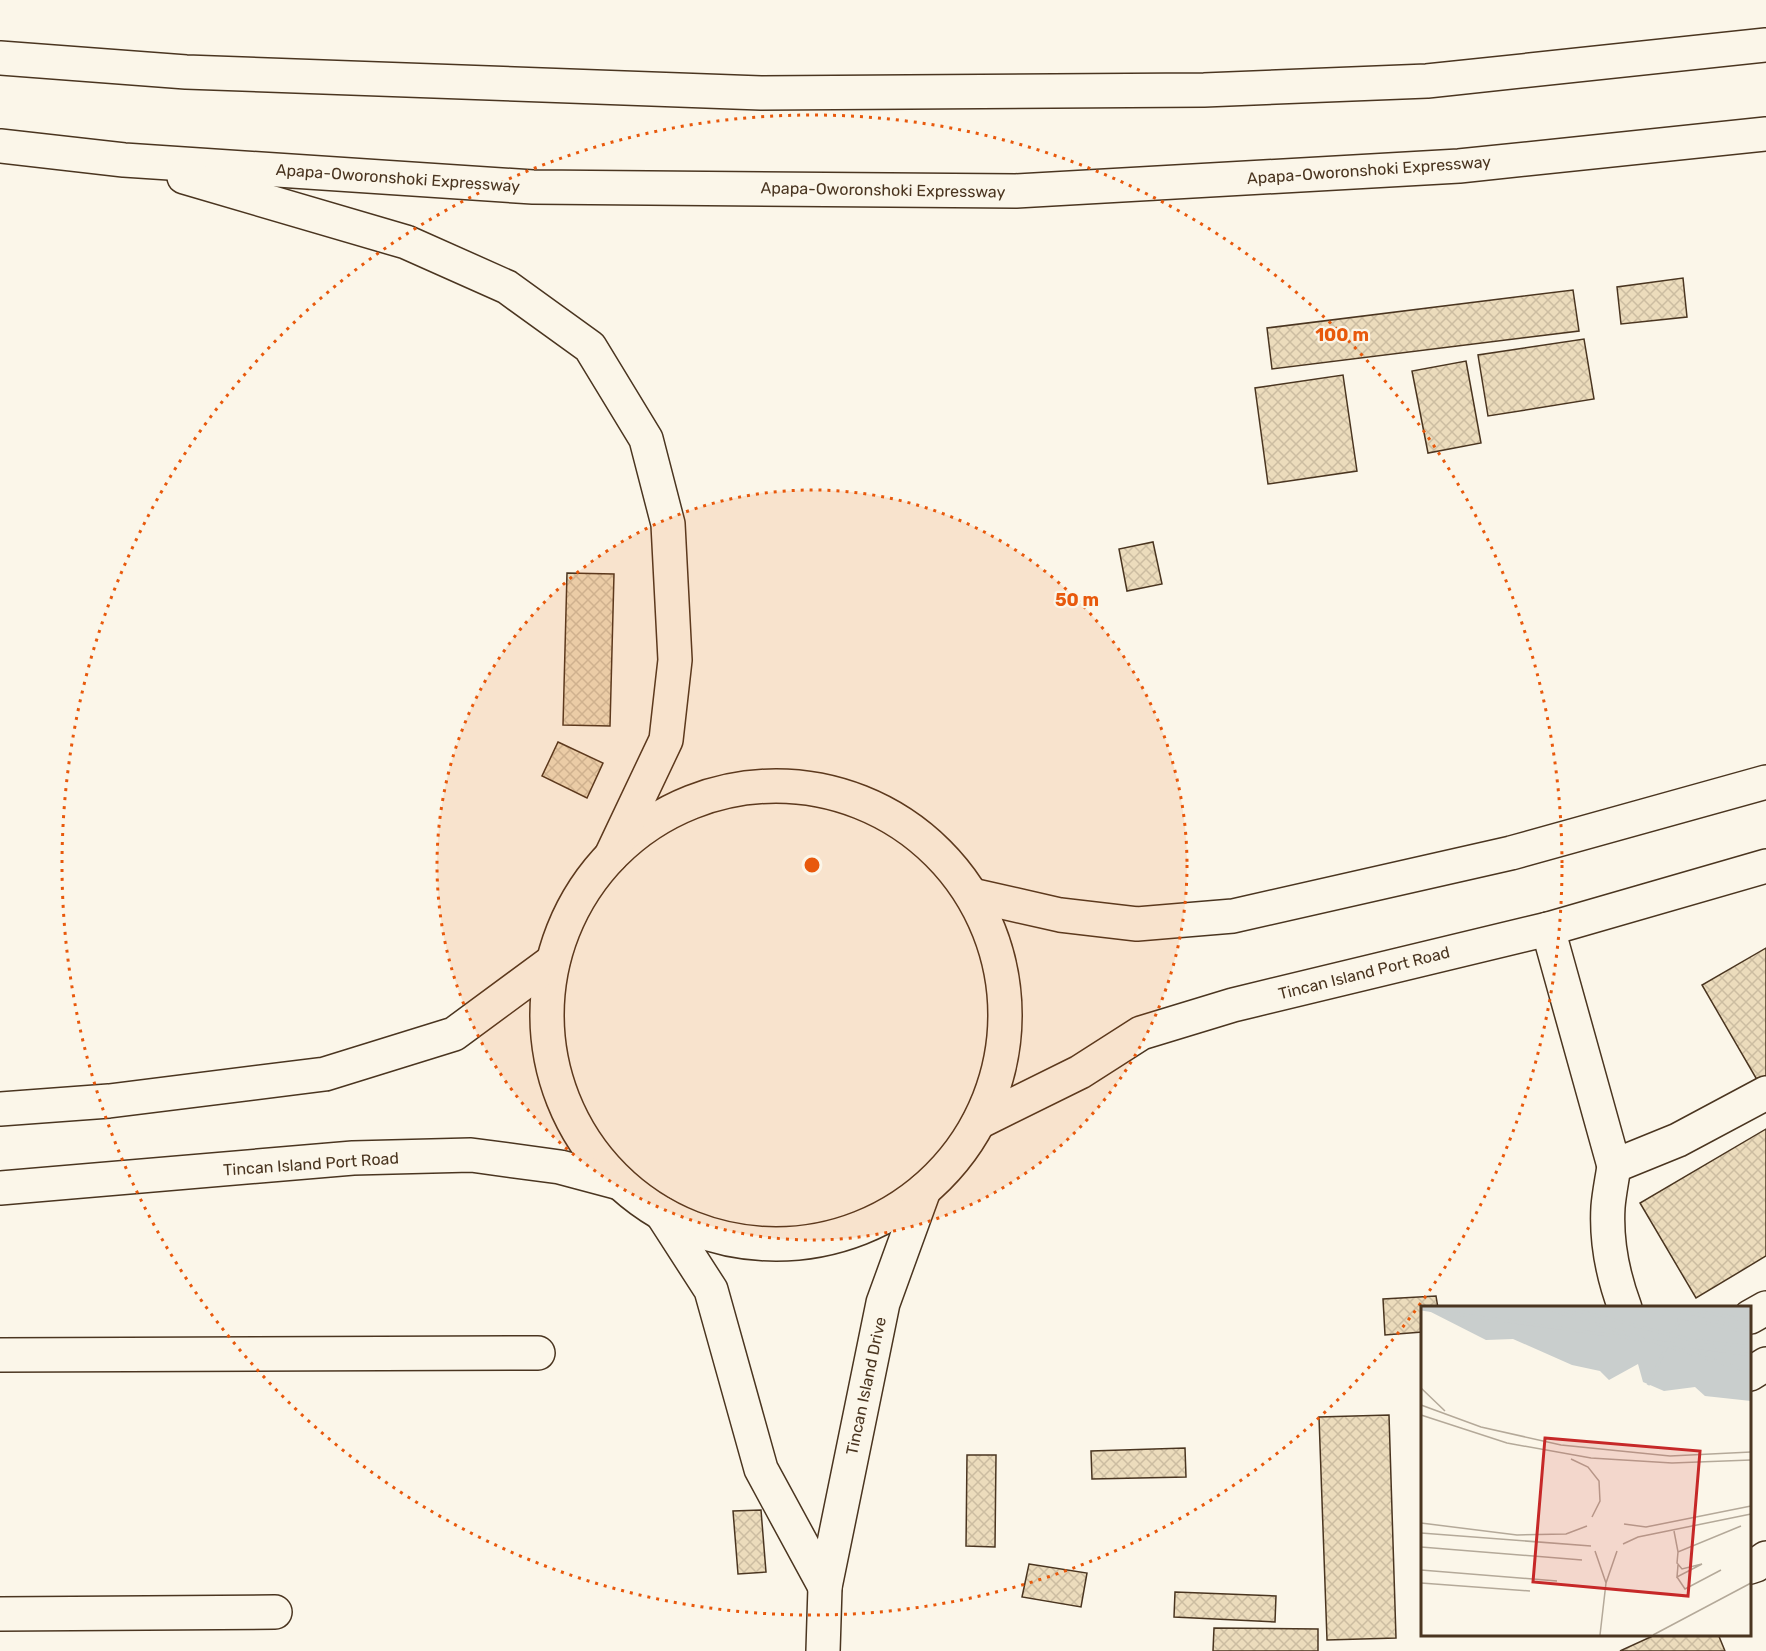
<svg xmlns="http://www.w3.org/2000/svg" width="1766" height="1651" font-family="Rubik,sans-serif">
  <defs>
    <pattern id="building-cross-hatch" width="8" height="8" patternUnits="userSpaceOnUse" patternTransform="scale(1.5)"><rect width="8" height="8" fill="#ecdcbc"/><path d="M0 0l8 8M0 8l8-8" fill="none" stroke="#ccbda1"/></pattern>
  </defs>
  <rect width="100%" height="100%" fill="#fbf6e9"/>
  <g fill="url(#building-cross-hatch)" stroke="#4a3520" stroke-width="1.5">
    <polygon points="1683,278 1687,317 1621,324 1617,287"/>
    <polygon points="1573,290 1579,331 1272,369 1267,328"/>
    <polygon points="1584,339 1594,399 1488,416 1478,355"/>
    <polygon points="1466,361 1481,443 1428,453 1412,371"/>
    <polygon points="1343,375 1357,471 1268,484 1255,388"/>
    <polygon points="1153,542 1162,584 1127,591 1119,549"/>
    <polygon points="567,573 614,574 610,726 563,725"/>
    <polygon points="558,742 603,763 587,798 542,776"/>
    <polygon points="1766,948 1766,1082 1760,1085 1702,985"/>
    <polygon points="1766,1129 1766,1256 1696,1298 1640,1203"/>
    <polygon points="1436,1296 1438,1308 1422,1308 1422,1332 1385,1335 1383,1299"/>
    <polygon points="1389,1415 1396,1638 1327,1640 1319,1417"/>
    <polygon points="1185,1448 1186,1477 1092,1479 1091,1451"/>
    <polygon points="967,1455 996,1455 995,1547 966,1546"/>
    <polygon points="761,1510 766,1572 738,1574 733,1511"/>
    <polygon points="1029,1564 1087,1573 1081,1607 1022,1597"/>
    <polygon points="1175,1592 1276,1596 1275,1622 1174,1617"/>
    <polygon points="1214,1628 1318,1629 1318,1651 1213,1651"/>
    <polygon points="1657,1634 1718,1634 1725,1651 1620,1651"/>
  </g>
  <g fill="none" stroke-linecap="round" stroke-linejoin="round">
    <defs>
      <g id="minor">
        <circle cx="776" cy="1015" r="229"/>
        <polyline points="972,895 1060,915 1137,924 1233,916 1511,853 1766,782"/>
        <polyline points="1548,929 1614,1166 1678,1140 1766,1093"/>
        <polyline points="0,1109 109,1101 325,1074 454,1034 553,961"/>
        <polyline points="979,1122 1080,1072 1141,1033 1233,1005 1548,929 1766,866"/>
        <path d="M1614,1166C1612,1180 1609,1194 1608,1207C1606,1241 1613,1276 1625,1308"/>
        <polyline points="0,1188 353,1158 471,1155 560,1167 620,1183"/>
        <polyline points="662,1214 711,1290 761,1469 825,1587"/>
        <polyline points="1750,1317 1766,1308"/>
        <polyline points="0,1355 538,1353"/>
        <polyline points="1750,1374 1766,1364"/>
        <polyline points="1750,1567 1756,1565 1766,1558"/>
        <polyline points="0,1614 275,1612"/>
        <polyline points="823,1651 825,1587 883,1303 924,1190"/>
      </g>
      <g id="highway">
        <polyline points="0,58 186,72 761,93 1204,90 1427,81 1766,45"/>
        <polyline points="0,146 124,160 533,187 1016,191 1459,166 1766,134"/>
        <polyline points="184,177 406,242 507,287 590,347 646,439 668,524 675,660 666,740 611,856"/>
      </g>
    </defs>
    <use href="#minor" stroke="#4a3520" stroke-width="36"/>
    <use href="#highway" stroke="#4a3520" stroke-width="36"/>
    <use href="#minor" stroke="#fbf6e9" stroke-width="33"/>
    <use href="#highway" stroke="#fbf6e9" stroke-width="33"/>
  </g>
  <circle cx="812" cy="865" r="375" fill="#e8590c" fill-opacity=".12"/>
  <g fill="none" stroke="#e8590c" stroke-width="3" stroke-dasharray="3 6">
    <circle cx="812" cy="865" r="375"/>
    <circle cx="812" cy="865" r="750"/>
  </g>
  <g text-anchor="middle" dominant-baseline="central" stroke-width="4.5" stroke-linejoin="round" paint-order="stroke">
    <g font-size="16" fill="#4a3520" stroke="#fbf6e9">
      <text transform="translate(1369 170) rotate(-4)">Apapa-Oworonshoki Expressway</text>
      <text transform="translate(398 178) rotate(4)">Apapa-Oworonshoki Expressway</text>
      <text transform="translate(883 190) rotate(1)">Apapa-Oworonshoki Expressway</text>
      <text transform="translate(1364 973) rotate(-14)">Tincan Island Port Road</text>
      <text transform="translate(311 1164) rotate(-4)">Tincan Island Port Road</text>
      <text transform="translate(866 1386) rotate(-78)">Tincan Island Drive</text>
    </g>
  </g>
  <g transform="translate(1421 1306)">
    <rect width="330" height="330" fill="#fbf6e9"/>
    <path d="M0,1H330V95L284,90L274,81L243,85L222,76L217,58L188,74L179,65L151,59L92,33L65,34Z" fill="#c9cecd"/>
    <path fill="none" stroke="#c9cecd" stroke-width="3" d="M121,1L223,33M142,1L270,34L330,41M212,1L330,27M222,1L330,23M256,1L330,15M0,3L330,49M234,36L330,66M227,79L259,13"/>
    <path fill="none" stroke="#b4a999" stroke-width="1.5" d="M0,82L24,105M0,99L60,121L140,139L249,150L330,146M0,109L86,137L170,152L251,157L330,154M150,153L167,161L178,175L179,195L171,211M0,217L96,229L145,228L166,220M203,218L225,221L330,200M253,225L257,246L320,220M0,227L170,240M202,238L217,231L330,208M0,241L161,254M174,245L185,277M257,259L256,271L281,258L261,263L256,257L257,246M0,264L136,275M256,271L264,283L300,264M0,277L109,285M179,329L185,277L196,245M232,329L330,277"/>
    <path fill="#c62828" fill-opacity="0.15" stroke="#c62828" stroke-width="3" d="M124,132L279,145L267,290L112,276Z"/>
    <rect width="330" height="330" fill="none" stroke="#4a3520" stroke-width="3"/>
  </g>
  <circle cx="812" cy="865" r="9" fill="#e8590c" stroke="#fbf6e9" stroke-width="3"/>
  <g font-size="18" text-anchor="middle" font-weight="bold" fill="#e8590c" stroke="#fbf6e9" stroke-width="4.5" stroke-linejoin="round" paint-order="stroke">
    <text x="1342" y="341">100 m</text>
    <text x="1077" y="606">50 m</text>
  </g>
</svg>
